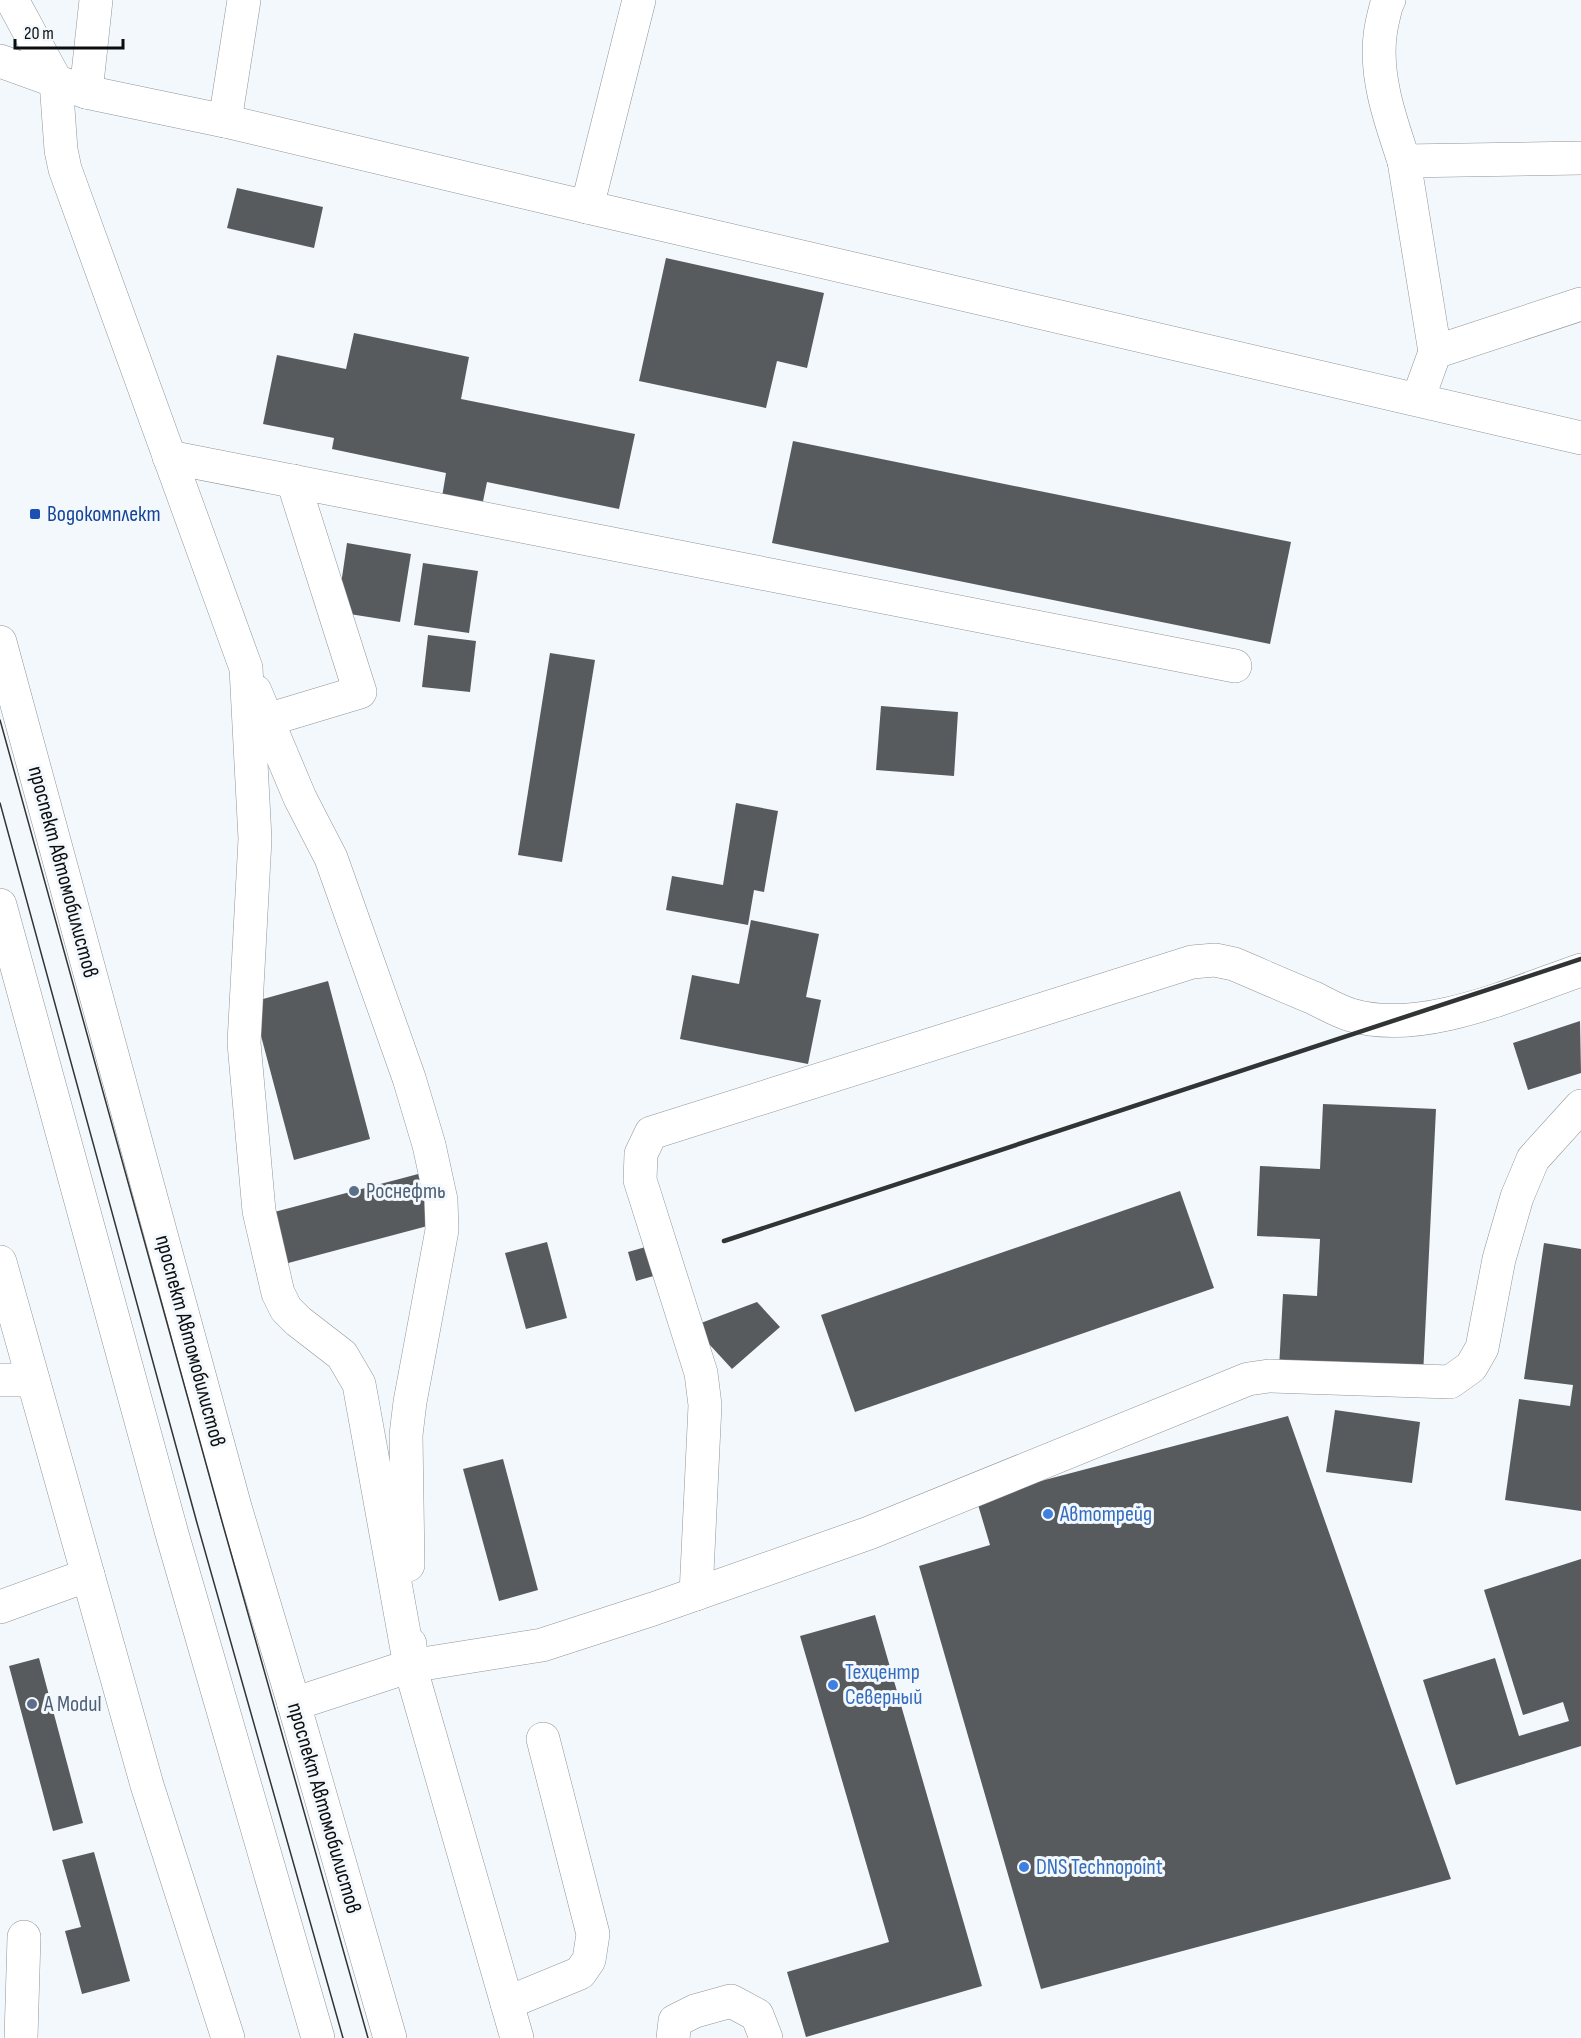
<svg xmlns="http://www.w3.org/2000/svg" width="1581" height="2038" font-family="'Sofia Sans Condensed',sans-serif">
  <rect width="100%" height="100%" fill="#f3f8fc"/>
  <g fill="#575b5e">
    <polygon points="237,188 323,207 314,248 227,228"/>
    <polygon points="666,258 824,293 807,368 777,361 766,408 639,381"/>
    <polygon points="354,333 469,357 461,399 635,434 619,509 487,482 481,511 441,503 446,473 332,449 334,438 263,424 277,355 346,369"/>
    <polygon points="793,441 1291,542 1270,644 772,543"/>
    <polygon points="347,543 411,554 400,622 337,612"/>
    <polygon points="423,563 478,571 469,633 414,625"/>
    <polygon points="428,635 476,641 470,692 422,687"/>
    <polygon points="550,653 595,660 562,862 518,855"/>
    <polygon points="881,706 958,712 954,776 876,770"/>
    <polygon points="736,803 778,811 764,892 754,890 748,925 666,910 672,876 723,885"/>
    <polygon points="751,920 819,934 806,997 821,1000 808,1064 680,1039 692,975 739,984"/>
    <polygon points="328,981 370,1139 294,1160 252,1002"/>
    <polygon points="1580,1021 1581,1073 1528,1090 1513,1043"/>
    <polygon points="1323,1104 1436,1109 1423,1376 1279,1369 1283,1294 1317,1296 1320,1239 1257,1236 1260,1166 1320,1169"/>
    <polygon points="422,1173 435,1224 277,1266 263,1215"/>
    <polygon points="1180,1191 1214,1288 855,1412 821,1315"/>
    <polygon points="547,1242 567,1318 526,1329 505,1253"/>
    <polygon points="1544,1243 1581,1249 1581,1511 1505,1500 1519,1399 1570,1406 1573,1385 1524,1379"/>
    <polygon points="656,1244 664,1273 636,1281 628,1252"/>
    <polygon points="757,1302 780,1327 732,1369 709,1344 701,1323"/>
    <polygon points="1335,1410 1420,1422 1412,1483 1326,1472"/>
    <polygon points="1288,1416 1451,1879 1041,1989 919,1566 990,1545 976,1498"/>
    <polygon points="503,1459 538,1590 499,1601 463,1469"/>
    <polygon points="1581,1559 1581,1746 1456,1785 1423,1680 1495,1658 1519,1736 1569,1721 1563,1702 1523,1715 1484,1590"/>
    <polygon points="875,1615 982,1986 806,2037 787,1972 889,1942 800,1636"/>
    <polygon points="39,1658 83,1823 53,1831 9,1666"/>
    <polygon points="94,1852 130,1981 82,1994 65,1931 81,1927 62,1860"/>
  </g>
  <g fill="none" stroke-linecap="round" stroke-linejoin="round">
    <defs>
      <g id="minor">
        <polyline points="12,0 56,81 61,150 65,169 246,668 255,839 244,1043 259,1211 278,1293 286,1309 298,1321 342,1355 359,1384 410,1666 517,2038"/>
        <path d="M1389,0L1387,3C1384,14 1381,25 1380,36C1375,78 1391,122 1404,161L1581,158"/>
        <polyline points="0,61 86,92 225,121 587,207 1581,438"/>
        <polyline points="86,92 96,0"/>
        <polyline points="225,121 244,0"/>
        <polyline points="1404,161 1435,352"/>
        <polyline points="587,207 639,0"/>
        <polyline points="1418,399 1435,352 1581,304"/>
        <polyline points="169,457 1235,666"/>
        <polyline points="255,691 300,798 331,858 409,1078 429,1145 441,1200 442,1230 410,1402 406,1435 408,1565"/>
        <polyline points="267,720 360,692 293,481"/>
        <polyline points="0,1262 147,1785 228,2038"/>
        <polyline points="0,1380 33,1380"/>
        <path d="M696,1594L705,1405L701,1373L640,1180L641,1154L651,1133L1192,962L1215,960L1234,964C1260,975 1287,987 1314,998C1326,1004 1338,1011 1351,1015C1422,1036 1514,993 1581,970"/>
        <polyline points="0,1607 88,1575"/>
        <polyline points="410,1666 542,1645 653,1609 869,1533 1248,1379 1269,1376 1450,1382 1471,1367 1482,1348 1499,1259 1517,1197 1533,1159 1581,1106"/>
        <polyline points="294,1704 410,1666 410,1644"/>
        <polyline points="507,2003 580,1973 589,1960 593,1934 543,1739"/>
        <polyline points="21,2038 24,1937"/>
        <polyline points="673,2038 675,2021 695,2011 731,2001 757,2015 766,2038"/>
      </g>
      <g id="major">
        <polyline points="0,642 235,1507 294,1704 390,2038"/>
        <polyline points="0,905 172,1534 318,2038"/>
      </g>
    </defs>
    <use href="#minor" stroke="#909598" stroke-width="34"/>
    <use href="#major" stroke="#909598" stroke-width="34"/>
    <use href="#minor" stroke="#fff" stroke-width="33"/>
    <use href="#major" stroke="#fff" stroke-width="33"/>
    <g stroke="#313435" stroke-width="1.5">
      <polyline points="0,720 223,1525 368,2038"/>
      <polyline points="0,803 197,1523 343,2038"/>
    </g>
    <polyline stroke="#313435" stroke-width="4.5" points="724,1241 1581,959"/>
  </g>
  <rect fill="#1a4fb4" stroke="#f3f8fc" stroke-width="2" x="29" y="508" width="12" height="12" rx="3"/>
  <g fill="#5c6f8a" stroke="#f3f8fc" stroke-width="2">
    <circle cx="354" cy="1191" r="6"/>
    <circle cx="32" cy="1704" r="6"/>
  </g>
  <g fill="#3f7fe0" stroke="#f3f8fc" stroke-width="2">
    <circle cx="1048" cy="1514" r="6"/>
    <circle cx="833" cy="1685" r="6"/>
    <circle cx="1024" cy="1867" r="6"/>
  </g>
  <g text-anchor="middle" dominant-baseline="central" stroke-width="6" stroke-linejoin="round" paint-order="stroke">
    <g font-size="22" fill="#164399" stroke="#f3f8fc" text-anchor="start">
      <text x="47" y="514">Водокомплект</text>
    </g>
    <g font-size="22" fill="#0b0d0e" stroke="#f3f8fc">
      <text transform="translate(63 872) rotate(75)">проспект Автомобилистов</text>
      <text transform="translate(190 1341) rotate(75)">проспект Автомобилистов</text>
      <text transform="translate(324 1808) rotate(74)">проспект Автомобилистов</text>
    </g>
    <g font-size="22" fill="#4e5e75" stroke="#f3f8fc" text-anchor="start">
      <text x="366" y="1191">Роснефть</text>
      <text x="44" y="1704">A Modul</text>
    </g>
    <g font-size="22" fill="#366cbe" stroke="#f3f8fc" text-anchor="start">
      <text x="1060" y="1514">Автотрейд</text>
      <text x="845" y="1672">Техцентр<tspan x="845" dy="25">Северный</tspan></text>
      <text x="1036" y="1867">DNS Technopoint</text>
    </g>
  </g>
  <path d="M15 39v9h108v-9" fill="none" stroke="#0b0d0e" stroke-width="3"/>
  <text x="24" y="39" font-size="18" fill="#0b0d0e" stroke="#f3f8fc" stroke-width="4.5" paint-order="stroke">20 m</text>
</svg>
